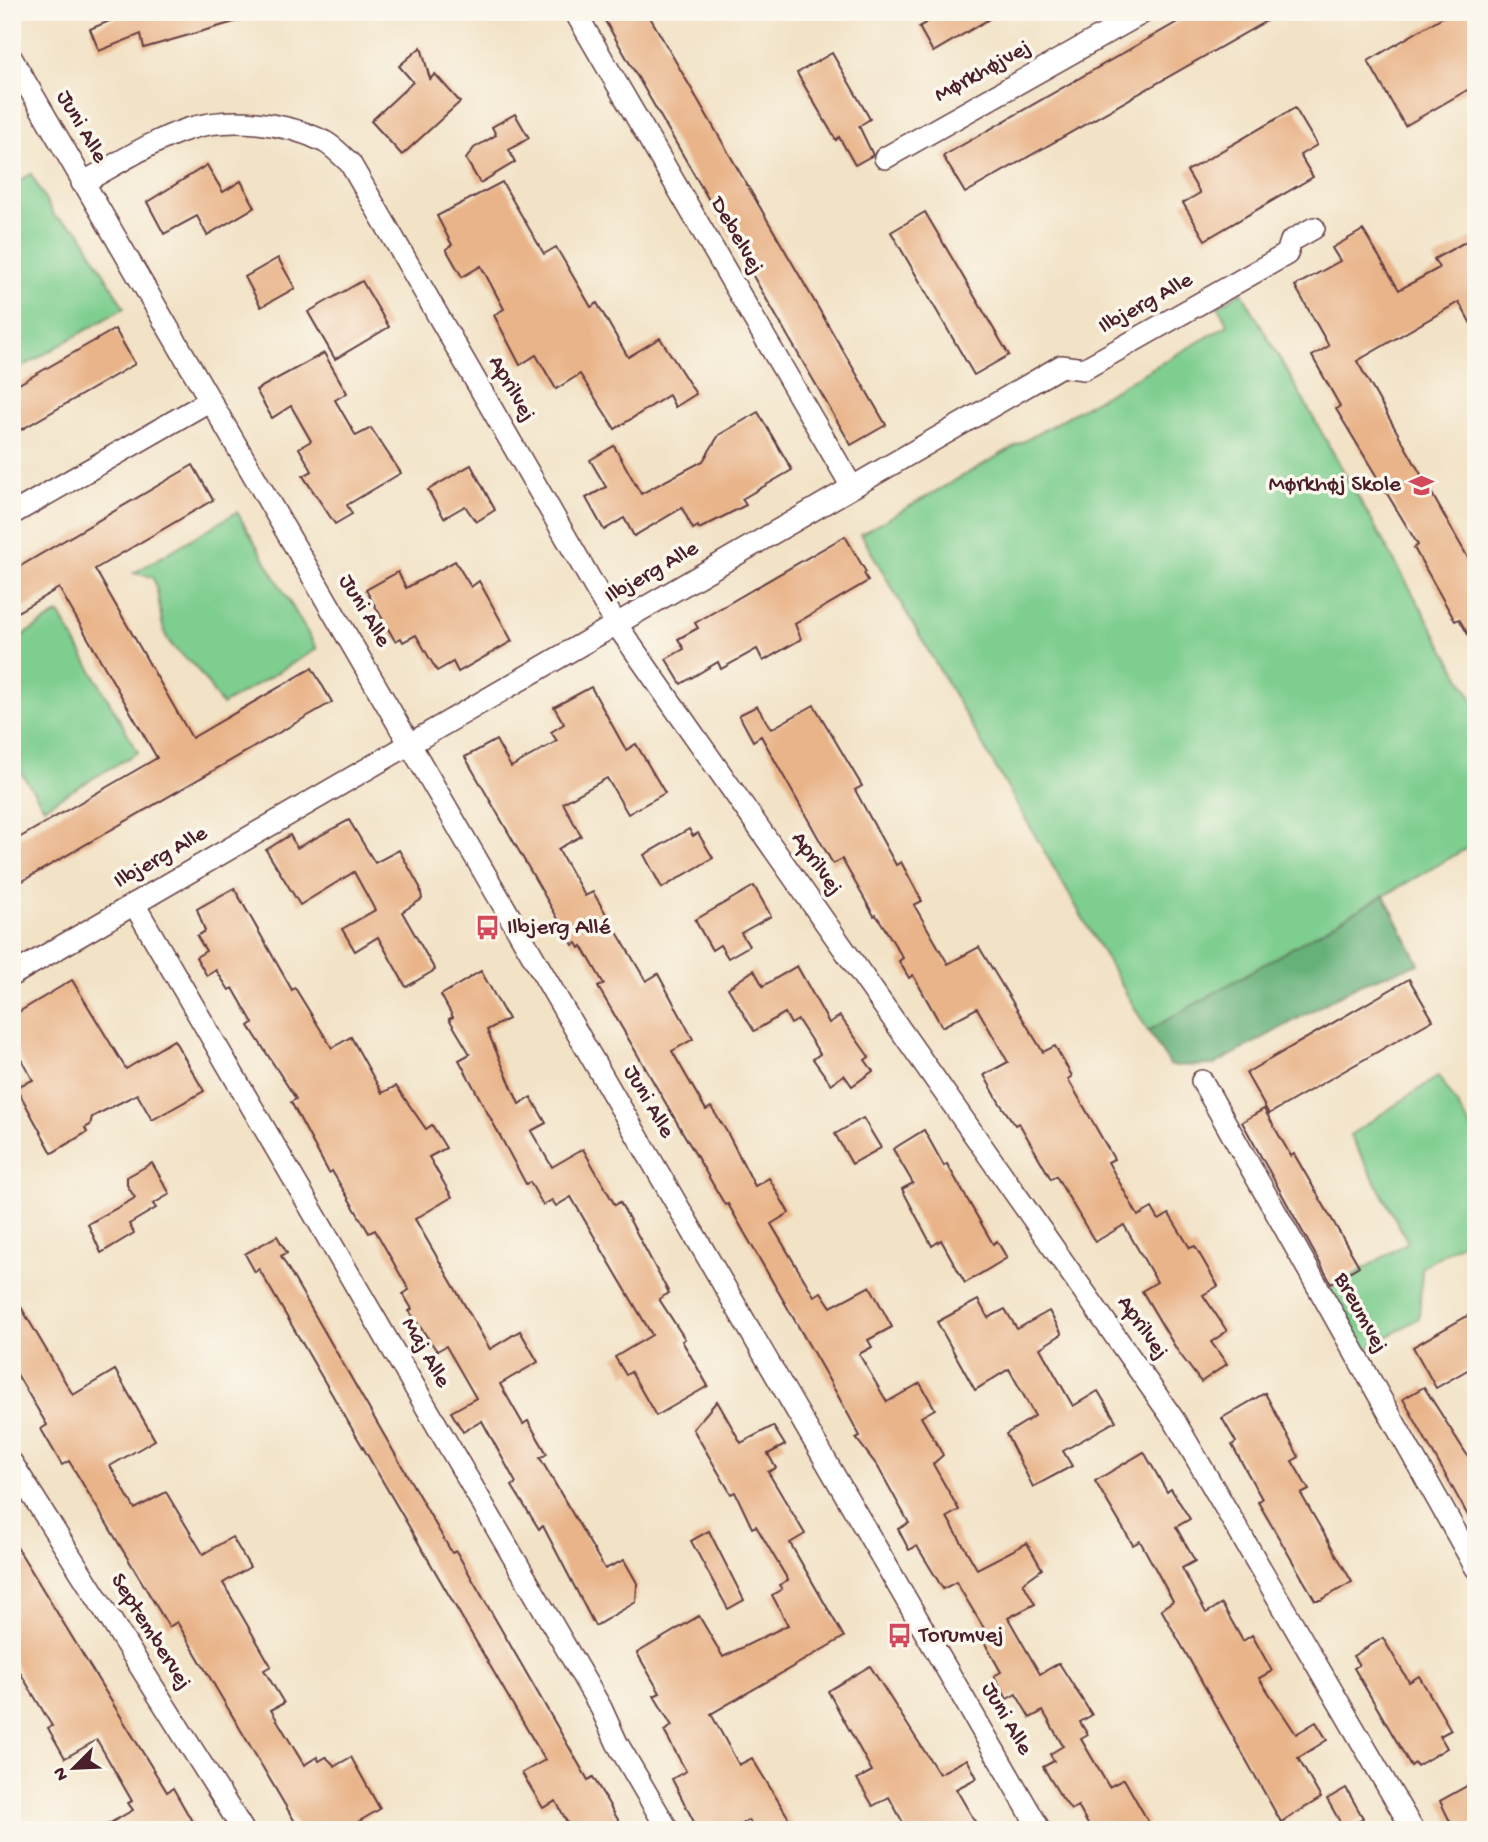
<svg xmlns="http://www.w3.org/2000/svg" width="1488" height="1842" font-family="'Gochi Hand',sans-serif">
  <rect width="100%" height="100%" fill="#fbf7ec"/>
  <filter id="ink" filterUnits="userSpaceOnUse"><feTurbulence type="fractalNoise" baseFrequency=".0143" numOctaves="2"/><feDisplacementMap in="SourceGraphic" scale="14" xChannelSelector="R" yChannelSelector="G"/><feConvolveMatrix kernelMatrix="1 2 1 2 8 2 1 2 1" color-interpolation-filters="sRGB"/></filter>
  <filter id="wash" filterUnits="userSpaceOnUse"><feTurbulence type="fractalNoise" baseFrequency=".00686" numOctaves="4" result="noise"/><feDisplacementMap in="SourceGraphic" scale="28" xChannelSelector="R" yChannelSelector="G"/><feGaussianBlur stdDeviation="1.57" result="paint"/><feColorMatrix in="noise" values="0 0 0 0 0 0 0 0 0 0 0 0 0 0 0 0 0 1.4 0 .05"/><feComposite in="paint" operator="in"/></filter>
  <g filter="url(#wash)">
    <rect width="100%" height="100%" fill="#f2e2c6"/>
    <g fill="#7ece8f" stroke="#64765d" stroke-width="2">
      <polygon points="31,174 55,217 79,230 124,308 19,369 12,357 12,186"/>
      <polygon points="1242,292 1476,705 1476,871 1472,874 1471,846 1148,1031 861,534 1228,325 1218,306"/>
      <path d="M237,512L317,649L222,705C213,693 206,679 196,668C186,656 173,651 166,636C158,617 161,597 153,577L134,573Z"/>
      <polygon points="59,613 138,752 44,807 12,759 12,642"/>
      <polygon points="1439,1076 1476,1135 1476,1234 1422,1267 1419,1318 1360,1353 1325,1292 1408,1242 1350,1135"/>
    </g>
    <polygon fill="#66b17a" stroke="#586852" stroke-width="2" points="1384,895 1419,964 1362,983 1214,1065 1171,1066 1148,1031"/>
    <g id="blocks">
      <g fill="#e9b489">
        <polygon points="131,12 247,12 248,18 144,48 141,34 99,51 90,29"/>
        <polygon points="600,12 647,12 886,425 851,445"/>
        <polygon points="944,12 1001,12 933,52 919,27"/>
        <polygon points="1195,12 1282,12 965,193 943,156"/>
        <polygon points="1451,12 1476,12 1476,85 1405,126 1368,61"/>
        <polygon points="421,47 430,79 435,74 460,102 402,155 371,121 413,82 399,66"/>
        <polygon points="832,53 870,119 859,126 873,155 855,165 839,137 836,140 797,73"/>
        <polygon points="1295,108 1317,145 1300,155 1313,177 1205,240 1183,203 1200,193 1187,171"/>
        <polygon points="515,114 529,138 509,150 515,162 480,183 466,159 474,148 496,135 492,127"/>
        <polygon points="207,165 223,192 241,181 255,207 207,235 197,216 164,234 147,202"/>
        <polygon points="502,182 544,254 556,247 591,307 597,303 628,357 660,338 696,394 675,407 669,395 615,429 580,374 556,389 536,355 520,365 494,315 504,309 481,266 462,277 446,249 452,245 437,216"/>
        <polygon points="925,212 1009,355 974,375 891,232"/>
        <polygon points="1363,230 1399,290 1439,268 1434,259 1476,236 1476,333 1459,302 1357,361 1476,572 1476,648 1459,619 1455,621 1414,548 1418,545 1336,409 1340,406 1312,356 1329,346 1295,286 1340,261 1332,248"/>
        <polygon points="278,258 295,288 261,307 245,277"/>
        <polygon points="362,281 389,327 335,359 308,312"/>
        <polygon points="115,329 135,364 12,435 12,388"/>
        <polygon points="324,353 347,393 335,400 356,436 371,428 401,473 347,505 352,514 335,524 303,476 312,471 299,448 311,441 291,406 272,418 256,390"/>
        <polygon points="758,412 792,470 742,499 746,505 699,529 698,526 693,529 682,508 634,536 624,518 604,530 586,498 606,487 590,460 614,446 641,494 703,461 719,435"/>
        <polygon points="193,465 213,500 95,569 192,738 312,668 332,702 12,887 12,842 157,758 59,588 12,615 12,571"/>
        <polygon points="471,465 495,510 476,522 465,506 444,518 428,490"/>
        <polygon points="845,536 866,572 864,573 868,581 795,624 801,639 763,661 757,649 721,669 718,662 681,684 666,659 684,649 678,639 698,628 695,623"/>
        <polygon points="455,561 471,587 479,581 512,641 458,672 453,662 437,671 416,635 403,642 401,638 395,641 366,590 398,572 406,588"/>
        <polygon points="591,687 626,750 636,744 665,793 628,814 607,778 563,803 581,836 558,849 585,896 593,892 646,981 658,974 693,1039 672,1051 706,1110 711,1107 727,1132 755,1186 769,1178 789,1213 771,1224 814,1296 821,1292 831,1307 870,1286 892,1327 868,1340 872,1347 859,1354 887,1402 920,1383 935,1409 921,1417 943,1455 933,1464 959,1510 947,1517 977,1569 1027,1543 1042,1569 1023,1583 1035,1604 1008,1618 1040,1674 1059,1663 1092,1715 1080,1722 1088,1735 1081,1739 1109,1787 1124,1779 1149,1823 1137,1830 1091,1830 1078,1806 1071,1810 1060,1795 1043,1767 1054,1761 1050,1754 1063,1746 1043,1711 1030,1718 1016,1694 1007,1699 994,1676 1001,1672 979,1633 985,1630 956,1582 943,1589 917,1546 909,1550 898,1529 909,1523 878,1467 856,1438 860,1436 837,1394 728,1204 725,1205 611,1009 598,987 604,984 582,946 580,948 577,943 573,945 465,757 496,740 511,767 557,741 551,732 564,724 554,707"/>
        <polygon points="814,705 862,786 855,790 896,865 901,862 922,901 914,905 948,964 979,947 1043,1052 1055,1046 1072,1076 1068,1079 1114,1159 1108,1162 1138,1216 1152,1208 1159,1220 1169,1214 1190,1248 1195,1246 1218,1286 1203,1295 1227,1331 1211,1342 1227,1364 1201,1382 1177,1350 1142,1291 1157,1282 1124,1225 1095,1242 1056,1176 1051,1179 1019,1123 1015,1125 999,1102 984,1075 1008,1062 977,1008 942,1027 913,975 909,978 899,961 903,958 882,924 876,915 874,916 842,859 833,864 761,736 753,741 739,715 757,706 771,729"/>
        <polygon points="349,820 375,863 399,850 420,887 422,899 402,912 435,970 406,987 378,937 355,951 342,929 375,910 354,872 300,905 266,850 290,835 297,848"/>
        <polygon points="689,829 693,836 698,833 713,858 662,888 644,855"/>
        <polygon points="754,886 771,916 741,933 749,946 728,958 720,945 712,950 695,920"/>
        <polygon points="234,888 292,990 295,988 332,1048 351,1037 382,1093 396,1086 426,1129 432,1125 446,1148 429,1157 452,1197 415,1219 490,1349 520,1331 538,1362 500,1384 523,1424 528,1421 547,1454 540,1458 605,1569 624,1560 637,1583 636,1602 595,1626 543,1526 539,1529 512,1486 516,1483 482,1421 463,1432 451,1412 476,1398 446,1346 437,1351 409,1311 412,1309 403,1294 409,1290 375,1230 369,1233 332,1171 329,1173 291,1102 296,1099 249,1026 253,1023 233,988 229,990 216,970 207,976 196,957 206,951 197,936 205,931 197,909"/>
        <polygon points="797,966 829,1023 840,1016 869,1057 865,1060 873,1071 852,1086 844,1075 831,1084 813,1059 820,1054 798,1020 791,1024 785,1013 754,1031 728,988 754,970 763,986"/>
        <polygon points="481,971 508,1019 487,1030 519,1104 531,1097 546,1123 531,1131 552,1167 583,1149 615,1205 620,1202 669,1293 659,1299 685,1339 682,1341 708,1386 656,1416 631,1372 626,1375 615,1357 652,1335 571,1197 556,1206 552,1200 543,1205 530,1182 526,1184 459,1060 470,1054 449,1019 453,1017 441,995"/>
        <polygon points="1409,979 1433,1020 1269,1114 1246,1073"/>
        <polygon points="72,980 126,1069 174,1040 204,1091 152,1120 137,1094 92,1117 90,1125 85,1128 87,1132 52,1153 16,1087 33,1080 12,1043 12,1016"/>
        <polygon points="1264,1109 1291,1156 1294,1154 1359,1266 1331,1283 1242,1122"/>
        <polygon points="863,1118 881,1148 852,1164 835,1134"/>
        <polygon points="924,1130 944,1166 947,1164 993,1244 997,1241 1007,1258 965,1283 941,1240 932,1246 902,1189 913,1183 893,1149"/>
        <polygon points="152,1163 170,1194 153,1204 156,1208 129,1224 134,1233 101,1253 88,1224 135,1198 127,1185 127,1177"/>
        <polygon points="277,1236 287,1253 281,1256 452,1553 456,1551 588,1780 593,1777 624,1830 571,1830 556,1801 543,1808 522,1773 545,1760 259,1269 255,1272 245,1254"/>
        <polygon points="12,1292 73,1395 115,1370 155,1440 110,1466 135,1509 166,1492 203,1554 232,1537 250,1567 223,1583 271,1666 264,1670 284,1703 271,1710 304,1765 317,1757 319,1761 326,1757 335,1766 351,1757 380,1809 344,1830 298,1827 177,1622 169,1627 69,1461 62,1465 41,1429 47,1425 12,1366"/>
        <polygon points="978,1300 988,1318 1005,1309 1017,1329 1049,1311 1062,1334 1040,1348 1073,1406 1098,1391 1116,1421 1063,1451 1072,1466 1033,1487 1006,1434 1035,1416 1009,1369 975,1390 937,1322"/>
        <polygon points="1476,1311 1476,1365 1436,1388 1413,1347"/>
        <polygon points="1424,1387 1476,1469 1476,1530 1403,1399"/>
        <polygon points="1265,1393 1299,1457 1292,1461 1309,1490 1301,1494 1352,1582 1321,1600 1315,1600 1258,1502 1262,1499 1232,1445 1236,1442 1222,1418"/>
        <polygon points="717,1401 741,1443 773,1426 785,1445 768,1454 776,1468 768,1472 805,1534 790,1543 844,1637 711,1714 739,1765 752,1758 796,1830 755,1830 749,1820 733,1830 698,1830 672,1779 686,1771 664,1731 672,1726 654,1696 660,1693 637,1653 699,1616 723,1657 788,1625 772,1595 782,1589 779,1585 788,1580 756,1526 752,1528 735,1492 731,1494 693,1429"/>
        <polygon points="1144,1452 1167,1492 1171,1489 1190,1519 1176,1527 1195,1561 1182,1568 1206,1613 1222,1604 1243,1641 1252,1635 1272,1671 1259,1678 1296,1734 1316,1722 1327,1740 1298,1758 1321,1798 1281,1822 1161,1609 1173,1601 1140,1541 1133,1545 1095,1481"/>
        <polygon points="709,1531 744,1600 728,1609 691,1541"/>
        <polygon points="12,1539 167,1792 173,1788 197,1830 98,1830 133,1810 128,1803 132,1801 97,1740 65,1758 48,1728 52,1726 12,1659"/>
        <polygon points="1383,1638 1409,1682 1419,1676 1451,1730 1440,1736 1447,1748 1417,1766 1415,1763 1411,1766 1354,1668 1359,1665 1353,1656"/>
        <polygon points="870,1666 939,1774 967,1759 977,1778 956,1789 980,1830 907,1830 889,1797 873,1806 857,1779 872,1771 828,1691"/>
        <polygon points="1476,1781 1476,1830 1454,1830 1440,1801"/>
        <polygon points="1346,1788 1363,1818 1344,1829 1327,1799"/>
      </g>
    </g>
  </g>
  <g filter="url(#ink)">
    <use href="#blocks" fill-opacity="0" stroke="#633c42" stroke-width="2"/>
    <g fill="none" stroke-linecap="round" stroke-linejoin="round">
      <defs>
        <g id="street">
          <polyline points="575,12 852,487"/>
          <polyline points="12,59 1040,1830"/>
          <polyline points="885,158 1144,12"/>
          <path d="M82,183C116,165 151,141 188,129C230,116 286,122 325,142C334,147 342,156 350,163L616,624L1174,1420L1413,1830"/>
          <polyline points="12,514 209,401"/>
          <polyline points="134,904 601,1708 617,1743 668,1830"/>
          <polyline points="12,975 1061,366 1084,369 1287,254 1291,241 1314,228"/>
          <polyline points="1202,1081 1476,1568"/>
          <polyline points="12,1463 243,1830"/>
        </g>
      </defs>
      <use href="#street" stroke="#633c42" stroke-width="24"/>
      <use href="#street" stroke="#fff" stroke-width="21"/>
    </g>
  </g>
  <defs>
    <symbol id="school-bare" viewBox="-9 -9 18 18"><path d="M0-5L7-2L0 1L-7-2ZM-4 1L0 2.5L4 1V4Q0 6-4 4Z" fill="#d1495b" stroke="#fbf7ec" stroke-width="2.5" paint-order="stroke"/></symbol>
    <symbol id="bus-bare" viewBox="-9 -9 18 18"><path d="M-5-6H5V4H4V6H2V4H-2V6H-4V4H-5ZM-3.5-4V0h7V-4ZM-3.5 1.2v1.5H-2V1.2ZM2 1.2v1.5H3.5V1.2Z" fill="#d1495b" stroke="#fbf7ec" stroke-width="2.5" paint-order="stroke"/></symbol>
  </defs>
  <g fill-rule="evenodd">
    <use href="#school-bare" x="1404" y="468" width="35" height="35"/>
    <use href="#bus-bare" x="470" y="910" width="35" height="35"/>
    <use href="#bus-bare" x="882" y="1618" width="35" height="35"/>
  </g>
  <g text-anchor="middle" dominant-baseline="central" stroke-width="7" stroke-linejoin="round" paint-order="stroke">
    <g font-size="23" fill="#4a1f2b" stroke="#fbf7ec">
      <text transform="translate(983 72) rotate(-29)">Mørkhøjvej</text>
      <text transform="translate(81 127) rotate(60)">Juni Alle</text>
      <text transform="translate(736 236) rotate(60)">Debelvej</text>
      <text transform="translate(1146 304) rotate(-29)">Ilbjerg Alle</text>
      <text transform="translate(511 389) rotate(60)">Aprilvej</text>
      <text transform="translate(652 573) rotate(-30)">Ilbjerg Alle</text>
      <text transform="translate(364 611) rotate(59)">Juni Alle</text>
      <text transform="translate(161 858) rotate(-30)">Ilbjerg Alle</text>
      <text transform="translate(816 864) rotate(55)">Aprilvej</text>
      <text transform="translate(648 1102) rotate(60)">Juni Alle</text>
      <text transform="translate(1360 1313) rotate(61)">Breumvej</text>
      <text transform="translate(1142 1328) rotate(55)">Aprilvej</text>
      <text transform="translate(425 1353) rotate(60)">Maj Alle</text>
      <text transform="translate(150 1632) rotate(58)">Septembervej</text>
      <text transform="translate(1006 1719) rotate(60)">Juni Alle</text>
    </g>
    <g font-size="23" fill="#4a1f2b" stroke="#fbf7ec" text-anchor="start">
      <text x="1401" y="485" text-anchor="end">Mørkhøj Skole</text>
      <text x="507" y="928">Ilbjerg Allé</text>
      <text x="919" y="1636">Torumvej</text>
    </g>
  </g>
  <rect width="1488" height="1842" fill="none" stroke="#fbf7ec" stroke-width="42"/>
  <g transform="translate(74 1768) rotate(246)" stroke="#fbf7ec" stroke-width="5" paint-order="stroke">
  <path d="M0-5L12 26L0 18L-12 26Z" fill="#4a1f2b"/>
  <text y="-10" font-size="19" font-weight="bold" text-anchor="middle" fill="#4a1f2b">N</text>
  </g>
</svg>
